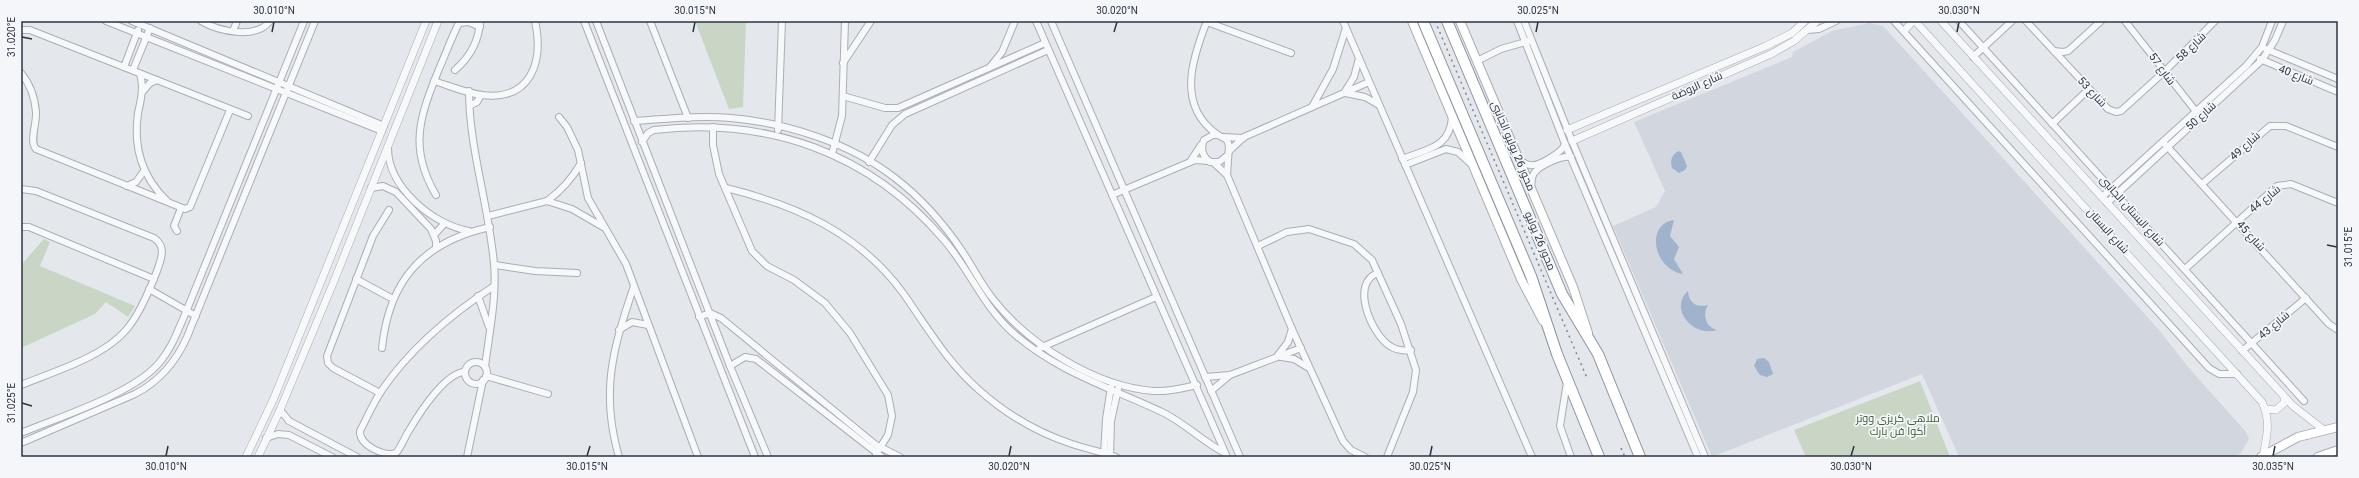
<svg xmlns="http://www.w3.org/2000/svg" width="2359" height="478" font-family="Roboto,Cairo,sans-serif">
  <rect width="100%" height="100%" fill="#e4e7ec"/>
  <polygon fill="#d2d6de" points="1869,23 1883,26 2160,331 2188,367 2246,432 2249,439 2240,454 2233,457 1959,457 1922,374 1712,457 1613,226 1656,207 1665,191 1634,122 1792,57 1793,52 1832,31"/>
  <g fill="#c9d6c5">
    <polygon points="695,21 746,21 743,107 729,109"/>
    <polygon points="44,239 50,242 40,266 135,306 128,317 106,302 95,314 21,348 21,265"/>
    <polygon points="1920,381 1950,457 1806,457 1794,430"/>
  </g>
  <g fill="#9fb4cc">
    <path d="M1679,151L1681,152L1687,166L1685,170L1679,173L1672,168C1670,161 1671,155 1679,151Z"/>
    <path d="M1674,220L1670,236L1679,247L1674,259L1683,274C1653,269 1645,224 1674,220Z"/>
    <path d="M1688,291C1689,303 1696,308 1708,305C1702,315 1706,327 1717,330C1694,338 1668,309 1688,291Z"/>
    <polygon points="1764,358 1769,362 1773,374 1767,377 1760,375 1754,366 1757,359"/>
  </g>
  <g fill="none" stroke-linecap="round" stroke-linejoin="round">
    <defs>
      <g id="minor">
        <polyline points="106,21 382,131"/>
        <polyline points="132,21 384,126"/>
        <path d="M201,21C218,31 256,40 270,21"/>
        <polyline points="584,21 755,457"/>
        <polyline points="596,21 730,366 768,457"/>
        <polyline points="650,21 688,118"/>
        <polyline points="1036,21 1227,457"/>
        <polyline points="1051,21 1240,457"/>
        <path d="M1207,21C1192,59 1176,106 1218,135"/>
        <polyline points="1343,21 1532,457"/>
        <polyline points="1517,21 1565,144 1698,457"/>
        <polyline points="1524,21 1572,141 1705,457"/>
        <polyline points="1894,21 2209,368 2219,374 2237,374"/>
        <polyline points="1959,21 2304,401"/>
        <polyline points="2026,21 2108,109 2116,112 2121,111 2165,71 2215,21"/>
        <polyline points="2125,21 2198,114"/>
        <polyline points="1207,22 1291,53"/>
        <polyline points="459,23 469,22 480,27"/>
        <polyline points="21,30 30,30 248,116"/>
        <polyline points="1807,30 1819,29 1836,21"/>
        <polyline points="233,31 237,21"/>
        <polyline points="2266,49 2338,79"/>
        <polyline points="2054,51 2063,52 2068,51 2101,21"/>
        <polyline points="1973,57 2012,21"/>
        <polyline points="2260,59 2338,92"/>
        <polyline points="1477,61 1501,49 1529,41"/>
        <polyline points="843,63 871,21"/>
        <polyline points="124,67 138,30"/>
        <polyline points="990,67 1002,52 1015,21"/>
        <polyline points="133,70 150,28"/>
        <path d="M455,70C470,57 479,42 480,21"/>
        <path d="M21,73C30,84 35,98 36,112C37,123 29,141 36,149L185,209L190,207L230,110"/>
        <path d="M140,74C144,87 141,100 138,113C133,147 142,177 167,201"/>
        <path d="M434,81C450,86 466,93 482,95C531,101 544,62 535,21"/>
        <polyline points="143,91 150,83 157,80"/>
        <path d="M469,91C469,148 489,206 494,264C497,297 489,334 485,367"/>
        <polyline points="1344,93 1354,77 1359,58"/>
        <polyline points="1345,93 1365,97 1379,105"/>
        <polyline points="843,96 885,108 898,108 1045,43"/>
        <polyline points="471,105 477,102 481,95"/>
        <polyline points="1312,107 1333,69 1346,28"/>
        <polyline points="559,117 567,127 578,150 588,198 626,264 698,457"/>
        <path d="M634,121C666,119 699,115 731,118C787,123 850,143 895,178C921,198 944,224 962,251C973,267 981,284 993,299C1028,344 1096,387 1154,391C1169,392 1183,388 1197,385"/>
        <polyline points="2052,124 2089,89"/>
        <polyline points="713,127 713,145 719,174 752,251 767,266 794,280 825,303 850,333 888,395 892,416 888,435 876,454"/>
        <polyline points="778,130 782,21"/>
        <polyline points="1223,137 1243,138"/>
        <path d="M642,142L648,133L654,130C768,117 869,152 944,240C969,269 982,304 1011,331C1055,371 1109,387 1162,412C1185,423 1203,442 1225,453"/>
        <polyline points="2163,142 2329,324 2338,330"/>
        <path d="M388,148C388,187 433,225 469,231"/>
        <polyline points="1229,151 1244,137 1369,82"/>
        <polyline points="832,154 842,116 845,21"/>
        <path d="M1228,155L1219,162H1210C1202,156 1200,149 1204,140L1213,135H1218L1227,140L1229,146L1227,175L1292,329L1343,441L1351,450L1365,457"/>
        <path d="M1402,159C1427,149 1450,148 1452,117"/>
        <path d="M1518,159C1522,162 1526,165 1530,165C1538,167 1563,152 1565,144"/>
        <polyline points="869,162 892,125 905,114 1048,50"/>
        <polyline points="1190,162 1201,145"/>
        <polyline points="1214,163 1227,175"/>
        <polyline points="1405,165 1446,149 1458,152 1471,164"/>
        <polyline points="2202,184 2270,126 2286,126 2338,147"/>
        <polyline points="127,186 136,182 144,171"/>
        <path d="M1531,187C1532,182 1531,176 1535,172C1541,165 1562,155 1571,157"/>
        <polyline points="371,188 383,186 396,192 431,229 436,241 436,248"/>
        <path d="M726,188C796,205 859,233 903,293C927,327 947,362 979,390C1006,414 1038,433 1072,444C1087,449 1102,452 1116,457"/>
        <path d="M21,189L36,191L154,238C167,247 161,259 157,271C150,289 142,309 130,325C108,356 55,371 21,385"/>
        <path d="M436,195C408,148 420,116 439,69C446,53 452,36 460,21"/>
        <polyline points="1112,195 1195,160 1209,161"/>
        <polyline points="2102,197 2246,66 2262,47 2272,21"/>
        <path d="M547,201C562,190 572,179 581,163"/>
        <polyline points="2107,203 2262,60 2275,40 2283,21"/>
        <polyline points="488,216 547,201 572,209 603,227"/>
        <polyline points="21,227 29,227 154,279"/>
        <polyline points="177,231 174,226 181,208"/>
        <polyline points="434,235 444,224"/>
        <polyline points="1258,246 1287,232 1309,229 1354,244 1372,260 1401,324 1416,370 1413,392 1387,457"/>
        <polyline points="495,265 535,271 577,273"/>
        <polyline points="2185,269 2277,186 2291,184 2338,203"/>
        <path d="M1378,273C1349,283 1372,335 1390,346C1396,350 1404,351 1411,350"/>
        <polyline points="356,279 393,299"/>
        <polyline points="149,289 196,316"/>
        <polyline points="478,296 489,327"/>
        <polyline points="699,317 710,313 721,318 876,445 900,457"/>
        <polyline points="619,330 632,322 648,325"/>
        <path d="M382,348C389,280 423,242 490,227"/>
        <polyline points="1040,348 1156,297"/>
        <polyline points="2242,351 2306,298"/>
        <polyline points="1278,355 1288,342 1292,329"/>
        <polyline points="1281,357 1294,359 1309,368"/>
        <circle cx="476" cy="373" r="11"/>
        <polyline points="730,366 745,357 756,359 882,457"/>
        <path d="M465,372C446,372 420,412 410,429C405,436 402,446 396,453C384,457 359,445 360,431C367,418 373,403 382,390C410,349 453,313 494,286"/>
        <polyline points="486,376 548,394"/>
        <polyline points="1205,377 1230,375 1301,348"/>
        <polyline points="1567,382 1560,426 1571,457"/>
        <polyline points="1211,391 1230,375"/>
        <polyline points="380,393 333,368 328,363 327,356 373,236 389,210"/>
        <polyline points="280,410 289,421 357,457"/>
        <path d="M21,433C59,417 133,394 159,363C172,348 178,330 186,312L304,21"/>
        <polyline points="266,438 278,434 289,435 332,457"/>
        <path d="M21,443L135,394C160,381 176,362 187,337L315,21"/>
        <polyline points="1104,455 1106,419 1111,387"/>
        <polyline points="467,457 483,380"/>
        <path d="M619,457C600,392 613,348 634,286"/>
        <polyline points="1110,457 1111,421 1118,389"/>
      </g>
      <g id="tertiary">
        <path d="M1915,21L2262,402C2271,421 2267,436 2263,456"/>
        <polyline points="1941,21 2293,406 2324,430"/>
        <polyline points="1905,30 1913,21"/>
        <polyline points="1567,130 1766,46 1792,33 1805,21"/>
        <polyline points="1572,141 1771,54 1794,41 1817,21"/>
        <polyline points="2266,409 2276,410 2284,403 2285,398"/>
        <polyline points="246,457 274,398 426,21"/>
        <polyline points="258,457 280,410 332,286 438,21"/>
      </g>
      <g id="secondary">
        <polyline points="1412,21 1521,279 1543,321"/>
        <polyline points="1460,21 1573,287 1588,333"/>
        <polyline points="2261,457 2298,437 2338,427"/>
        <polyline points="2318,457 2338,450"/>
      </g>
      <g id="trunk">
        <polyline points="1423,21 1531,276 1557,354 1599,457"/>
        <polyline points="1447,21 1562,294 1598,354 1640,457"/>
      </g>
    </defs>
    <use href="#minor" stroke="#a9aeb7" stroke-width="8"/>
    <use href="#tertiary" stroke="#a9aeb7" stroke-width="8"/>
    <use href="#secondary" stroke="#a9aeb7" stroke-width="10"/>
    <use href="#trunk" stroke="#8b94a3" stroke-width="12"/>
    <use href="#minor" stroke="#f7f8fa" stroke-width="6"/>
    <use href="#tertiary" stroke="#f7f8fa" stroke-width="7"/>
    <use href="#secondary" stroke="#fff" stroke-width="8"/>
    <use href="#trunk" stroke="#fff" stroke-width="10"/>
    <g stroke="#7d8696" stroke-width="1.5" stroke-dasharray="2 4" stroke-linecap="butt">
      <polyline points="1435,21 1587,378"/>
      <polyline points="1621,448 1625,457"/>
    </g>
  </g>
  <path fill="none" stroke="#2b3445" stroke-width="1.5" d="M272,32L274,22M693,32L695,22M1114,32L1117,22M1536,32L1538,22M1957,32L1959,22M22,37L32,39M2327,245L2337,247M22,403L32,406M166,456L168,446M587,456L590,446M1009,456L1011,446M1430,456L1432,446M1851,456L1854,446M2273,456L2275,446"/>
  <g text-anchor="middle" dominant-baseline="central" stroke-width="3.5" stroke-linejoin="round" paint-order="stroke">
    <g font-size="11" fill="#2b3445" stroke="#f4f6f9">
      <text transform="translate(2191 47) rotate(-44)">شارع 58</text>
      <text transform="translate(2162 69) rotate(54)">شارع 57</text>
      <text transform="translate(2296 75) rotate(22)">شارع 40</text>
      <text transform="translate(1697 86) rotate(-24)">شارع الروضة</text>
      <text transform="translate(2092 92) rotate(47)">شارع 53</text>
      <text transform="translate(2201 116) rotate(-42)">شارع 50</text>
      <text transform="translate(1513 146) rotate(67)">محور 26 يوليو الجانبى</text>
      <text transform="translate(2245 146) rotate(-42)">شارع 49</text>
      <text transform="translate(2265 199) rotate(-39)">شارع 44</text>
      <text transform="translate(2132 211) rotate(48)">شارع البستان الجانبى</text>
      <text transform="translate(2108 231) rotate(48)">شارع البستان</text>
      <text transform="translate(2251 236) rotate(48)">شارع 45</text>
      <text transform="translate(1540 241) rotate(67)">محور 26 يوليو</text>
      <text transform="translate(2274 325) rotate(-40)">شارع 43</text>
    </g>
    <g font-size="11" fill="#3f6138" stroke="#f4f6f9">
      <text x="1898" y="418">ملاهى كريزى ووتر<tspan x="1898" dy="13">أكوا فن بارك</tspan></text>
    </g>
  </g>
  <rect width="2359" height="478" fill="none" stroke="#f4f6f9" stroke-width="44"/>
  <rect x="22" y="22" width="2315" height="434" fill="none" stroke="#2b3445" stroke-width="1.5"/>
  <g font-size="10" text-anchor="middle" fill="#2b3445">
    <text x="274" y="14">30.010°N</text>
    <text x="695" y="14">30.015°N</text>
    <text x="1117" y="14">30.020°N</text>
    <text x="1538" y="14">30.025°N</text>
    <text x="1959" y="14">30.030°N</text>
    <text transform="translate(11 37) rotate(-90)" y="4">31.020°E</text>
    <text transform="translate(2348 247) rotate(-90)" y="4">31.015°E</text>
    <text transform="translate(11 403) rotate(-90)" y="4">31.025°E</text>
    <text x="166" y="470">30.010°N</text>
    <text x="587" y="470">30.015°N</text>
    <text x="1009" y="470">30.020°N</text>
    <text x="1430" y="470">30.025°N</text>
    <text x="1851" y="470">30.030°N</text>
    <text x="2273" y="470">30.035°N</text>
  </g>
</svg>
